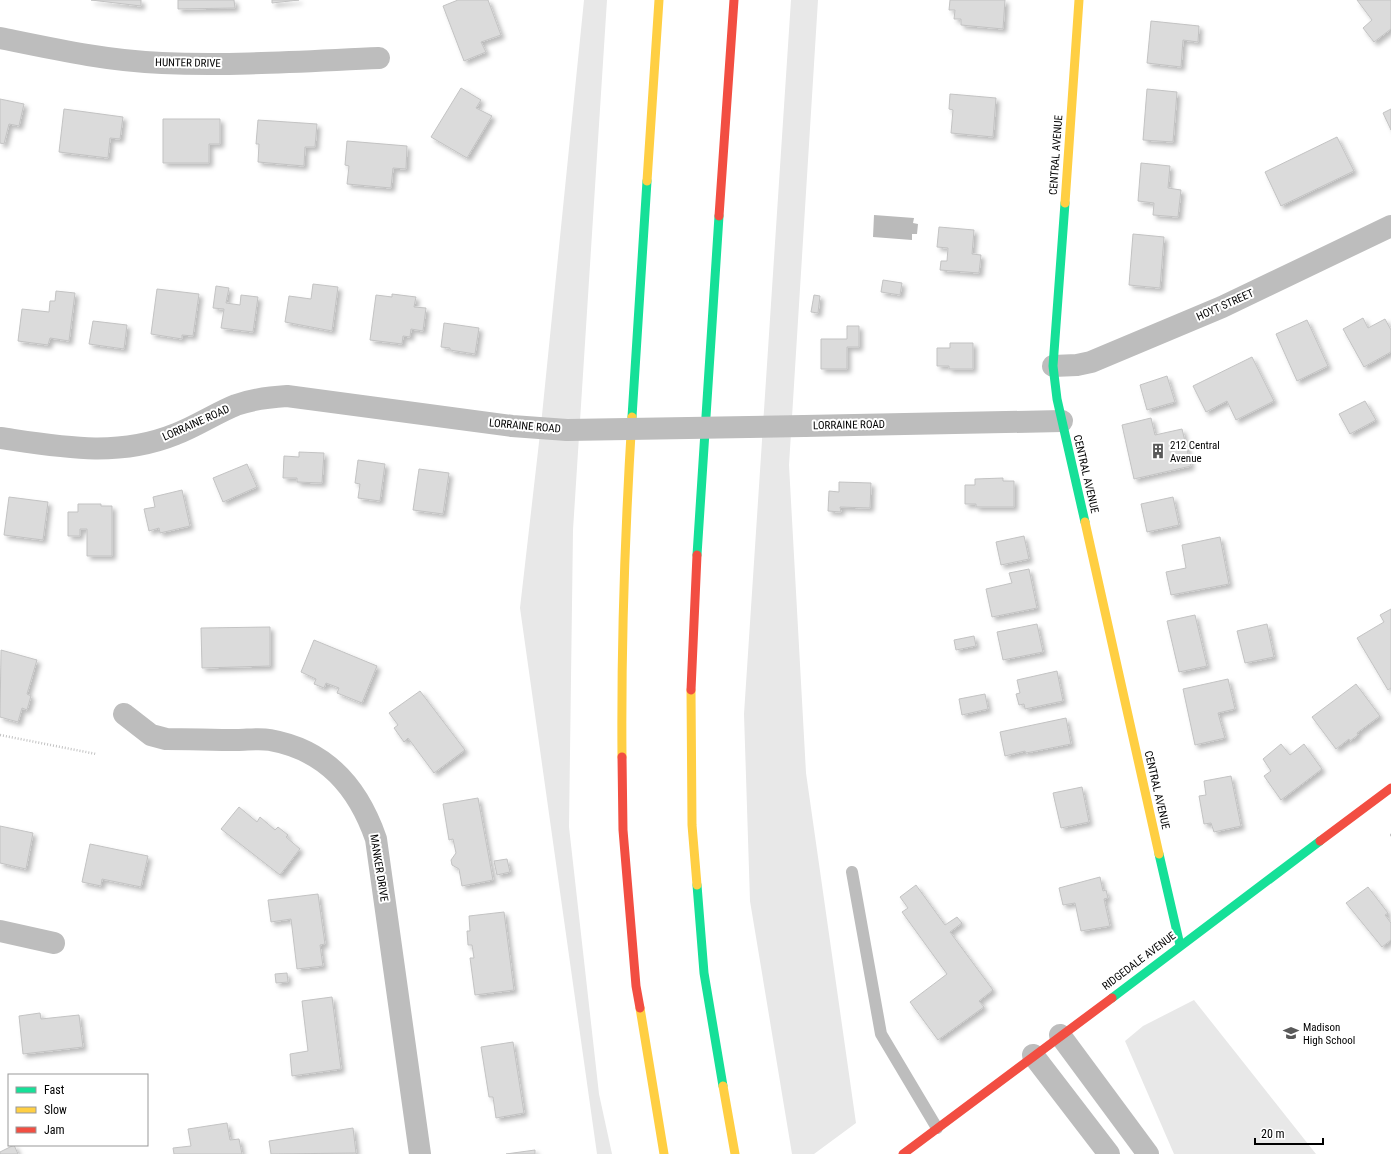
<svg xmlns="http://www.w3.org/2000/svg" width="1391" height="1154" font-family="'Roboto Condensed',sans-serif">
  <defs>
    <filter id="shadow"><feDropShadow dx="3.5" dy="3.5" stdDeviation="2" flood-color="#0004"/></filter>
  </defs>
  <rect width="100%" height="100%" fill="#fff"/>
  <g fill="#e8e8e8">
    <polygon points="584,0 607,0 573,530 569,827 599,1094 612,1154 597,1154 520,608 541,425"/>
    <polygon points="791,0 818,0 789,465 806,773 856,1123 814,1154 792,1154 750,901 744,714"/>
    <polygon points="1194,1000 1316,1154 1174,1154 1125,1041 1143,1026"/>
  </g>
  <polygon fill="#bababa" points="874,215 914,218 913,223 918,224 917,234 912,234 912,240 873,237"/>
  <g fill="#dbdbdb" stroke="#c3c3c3" filter="url(#shadow)">
    <polygon points="91,0 141,0 141,6"/>
    <polygon points="178,0 234,0 235,8 178,9"/>
    <polygon points="272,0 299,0 272,3"/>
    <polygon points="458,0 488,0 501,35 481,42 486,52 464,61 443,6"/>
    <polygon points="950,0 1005,0 1003,29 961,25 961,19 954,19 955,10 949,10"/>
    <polygon points="1357,0 1391,0 1391,29 1374,42 1363,28 1372,20"/>
    <polygon points="1151,21 1199,26 1198,42 1183,40 1181,67 1147,63"/>
    <polygon points="461,88 481,100 476,108 492,116 467,158 431,137"/>
    <polygon points="1147,89 1177,92 1173,142 1143,140"/>
    <polygon points="950,94 996,98 993,137 951,133 953,110 949,109"/>
    <polygon points="0,99 24,104 19,126 9,124 4,144 0,143"/>
    <polygon points="64,109 123,117 120,139 110,138 108,158 59,152"/>
    <polygon points="1391,109 1391,130 1383,113"/>
    <polygon points="163,119 220,119 220,144 209,144 209,163 163,163"/>
    <polygon points="258,120 317,124 315,147 305,147 304,166 258,162 259,144 256,144"/>
    <polygon points="1337,137 1354,171 1281,206 1265,172"/>
    <polygon points="347,141 407,146 406,169 393,168 391,188 347,184 349,166 345,165"/>
    <polygon points="1141,163 1170,166 1168,188 1181,190 1178,217 1153,215 1154,203 1138,201"/>
    <polygon points="939,227 974,230 972,254 981,255 979,273 940,270 941,261 947,261 948,248 937,247"/>
    <polygon points="1133,234 1164,237 1160,288 1129,285"/>
    <polygon points="883,280 902,283 900,295 881,292"/>
    <polygon points="313,284 338,287 332,331 285,322 289,296 311,299"/>
    <polygon points="216,286 229,288 226,303 240,305 241,295 258,297 253,332 221,328 224,309 213,308"/>
    <polygon points="157,289 199,294 193,336 182,335 182,339 151,334"/>
    <polygon points="56,291 75,293 69,341 50,338 48,345 18,341 22,309 49,312 50,301 55,301"/>
    <polygon points="392,294 416,297 414,307 426,308 423,331 411,329 410,337 403,336 402,344 370,340 376,295 392,297"/>
    <polygon points="814,295 820,296 818,313 811,312"/>
    <polygon points="1363,318 1368,328 1385,319 1391,330 1391,352 1364,367 1343,329"/>
    <polygon points="1307,320 1328,366 1297,381 1276,334"/>
    <polygon points="93,321 127,325 124,349 89,344"/>
    <polygon points="444,323 479,328 475,354 450,350 450,348 441,347"/>
    <polygon points="847,326 859,326 859,347 847,347 847,369 821,369 821,339 847,339"/>
    <polygon points="950,343 973,343 973,369 949,369 949,366 937,366 937,348 950,348"/>
    <polygon points="1252,357 1274,401 1236,420 1227,401 1206,412 1193,386"/>
    <polygon points="1167,376 1175,402 1147,410 1140,385"/>
    <polygon points="1365,401 1376,420 1350,434 1339,414"/>
    <polygon points="1151,418 1155,435 1182,429 1191,466 1134,479 1122,425"/>
    <polygon points="299,452 324,453 322,483 297,482 297,478 283,478 284,456 299,457"/>
    <polygon points="358,460 385,464 380,501 358,498 360,484 355,483"/>
    <polygon points="247,464 257,487 223,502 213,478"/>
    <polygon points="419,469 449,473 443,514 413,510"/>
    <polygon points="1003,478 1003,481 1014,481 1014,507 976,507 976,504 965,504 965,485 975,485 975,479"/>
    <polygon points="839,482 871,483 870,508 840,507 841,512 828,511 829,491 839,492"/>
    <polygon points="182,490 190,526 160,533 159,528 149,531 144,509 155,507 153,497"/>
    <polygon points="9,497 48,502 43,540 4,535"/>
    <polygon points="1173,497 1179,525 1147,532 1141,504"/>
    <polygon points="78,504 101,504 101,506 112,506 112,556 87,556 87,529 80,529 80,536 68,536 68,512 78,512"/>
    <polygon points="1024,536 1029,559 1001,565 996,542"/>
    <polygon points="1220,537 1229,584 1171,595 1166,572 1186,568 1182,545"/>
    <polygon points="1029,569 1037,608 992,617 986,589 1012,583 1009,573"/>
    <polygon points="1391,609 1391,688 1388,690 1357,638 1384,622 1380,615"/>
    <polygon points="1195,615 1207,666 1179,672 1167,621"/>
    <polygon points="1037,624 1043,652 1003,660 997,632"/>
    <polygon points="1267,624 1274,657 1245,663 1237,631"/>
    <polygon points="270,627 270,666 202,668 201,628"/>
    <polygon points="974,636 976,646 956,650 954,640"/>
    <polygon points="314,640 377,666 362,703 337,693 339,688 326,683 324,688 314,684 316,679 301,672"/>
    <polygon points="1,650 37,660 27,694 31,696 27,710 22,708 18,722 0,717"/>
    <polygon points="1057,671 1063,701 1025,709 1024,704 1019,705 1016,694 1020,693 1017,680"/>
    <polygon points="1228,679 1235,709 1218,713 1225,738 1195,745 1183,689"/>
    <polygon points="1356,684 1380,716 1357,733 1358,735 1350,741 1349,739 1336,749 1312,717"/>
    <polygon points="420,691 465,750 434,773 408,738 404,742 394,728 398,725 389,713"/>
    <polygon points="985,694 988,709 962,715 959,699"/>
    <polygon points="1066,718 1071,744 1026,753 1025,751 1005,756 1000,732"/>
    <polygon points="1281,744 1290,755 1304,744 1322,769 1281,800 1264,776 1271,771 1263,759"/>
    <polygon points="1231,776 1241,826 1214,832 1211,823 1204,824 1199,796 1206,795 1204,781"/>
    <polygon points="1082,787 1089,822 1061,828 1053,793"/>
    <polygon points="478,798 493,880 462,886 459,869 452,865 451,860 456,853 453,839 449,840 443,804"/>
    <polygon points="239,807 257,822 260,817 275,830 278,827 288,835 286,837 300,849 280,875 221,829"/>
    <polygon points="0,826 33,833 26,869 0,863"/>
    <polygon points="90,844 148,856 141,887 102,879 101,886 82,882"/>
    <polygon points="507,859 510,872 497,875 494,861"/>
    <polygon points="1100,877 1103,891 1106,890 1108,898 1104,899 1110,926 1081,931 1075,903 1063,905 1059,888"/>
    <polygon points="916,885 945,925 957,917 962,923 950,932 993,990 979,1001 984,1007 938,1040 910,1002 947,974 902,912 908,908 900,897"/>
    <polygon points="1368,887 1388,913 1385,915 1391,923 1391,940 1382,947 1346,903"/>
    <polygon points="318,894 325,944 320,945 323,966 297,969 291,919 271,922 268,900"/>
    <polygon points="504,912 514,990 475,995 470,958 474,958 472,945 468,945 467,931 470,931 469,916"/>
    <polygon points="287,973 288,982 276,983 275,974"/>
    <polygon points="332,997 341,1069 292,1076 290,1054 308,1051 302,1001"/>
    <polygon points="40,1013 41,1019 79,1015 83,1047 23,1054 19,1016"/>
    <polygon points="513,1042 524,1113 496,1118 493,1097 489,1097 481,1047"/>
    <polygon points="227,1123 230,1140 239,1139 242,1154 174,1154 173,1148 191,1146 188,1129"/>
    <polygon points="353,1128 356,1153 271,1154 269,1141"/>
    <polygon points="14,1145 18,1154 0,1154 0,1152"/>
    <polygon points="535,1150 535,1154 506,1154"/>
  </g>
  <g fill="none" stroke-linecap="round" stroke-linejoin="round">
    <g stroke="#c2c2c2" stroke-width="2.5" stroke-dasharray="1 2" stroke-linecap="butt">
      <polyline points="0,735 96,754"/>
      <polyline points="1390,835 1391,835"/>
    </g>
    <polyline stroke="#bdbdbd" stroke-width="12" points="852,872 881,1034 937,1128"/>
    <g stroke="#bdbdbd" stroke-width="22">
      <path d="M0,38C54,49 108,61 162,63C234,66 307,61 379,58"/>
      <polyline points="1053,366 1077,365 1091,362 1222,307 1391,226"/>
      <polyline points="804,426 1062,421"/>
      <path d="M0,438C61,447 117,458 176,434C197,426 216,413 236,405C253,399 270,397 287,396L512,426L567,430"/>
      <path d="M124,714L151,735L166,739C190,739 213,740 237,740C247,740 259,738 270,740C326,750 358,787 376,839L420,1154"/>
      <polyline points="0,931 54,943"/>
      <polyline points="1060,1035 1148,1154"/>
      <polyline points="1033,1055 1109,1154"/>
    </g>
    <g stroke="#16e098" stroke-width="9">
      <polyline points="1065,203 1053,366 1057,399 1085,522"/>
      <polyline points="632,417 647,181"/>
      <polyline points="697,555 719,216"/>
      <polyline points="1159,854 1180,945"/>
      <polyline points="697,885 704,973 723,1086"/>
      <polyline points="1112,998 1320,841"/>
    </g>
    <g stroke="#ffcf43" stroke-width="9">
      <polyline points="647,181 659,0"/>
      <polyline points="1065,203 1079,0"/>
      <polyline points="1085,522 1159,854"/>
      <polyline points="691,690 692,825 697,885"/>
      <path d="M622,757C621,644 625,530 632,417"/>
      <polyline points="640,1008 664,1154"/>
      <polyline points="723,1086 735,1154"/>
    </g>
    <g stroke="#f24e42" stroke-width="9">
      <polyline points="719,216 734,0"/>
      <polyline points="691,690 697,555"/>
      <polyline points="622,757 623,830 636,986 640,1008"/>
      <polyline points="1320,841 1391,788"/>
      <polyline points="903,1154 1112,998"/>
    </g>
    <polyline stroke="#bdbdbd" stroke-width="22" points="567,430 804,426"/>
  </g>
  <defs>
    <symbol id="building-bare" viewBox="-9 -9 18 18"><path d="M-4-6H4V6H1V3H-1V6H-4ZM-2.5-4.3h1.7v1.8h-1.7ZM.8-4.3h1.7v1.8H.8ZM-2.5-1h1.7V.8h-1.7ZM.8-1h1.7V.8H.8Z" fill="#595959" stroke="#fff" stroke-width="2.5" paint-order="stroke"/></symbol>
    <symbol id="school-bare" viewBox="-9 -9 18 18"><path d="M0-5L7-2L0 1L-7-2ZM-4 1L0 2.5L4 1V4Q0 6-4 4Z" fill="#595959" stroke="#fff" stroke-width="2.5" paint-order="stroke"/></symbol>
  </defs>
  <g fill-rule="evenodd">
    <use href="#building-bare" x="1147" y="440" width="22" height="22"/>
    <use href="#school-bare" x="1280" y="1022" width="22" height="22"/>
  </g>
  <g text-anchor="middle" dominant-baseline="central" stroke-width="4" stroke-linejoin="round" paint-order="stroke">
    <g font-size="11" fill="#000" stroke="#fff">
      <text transform="translate(188 63) rotate(1)">HUNTER DRIVE</text>
      <text transform="translate(1056 155) rotate(-86)">CENTRAL AVENUE</text>
      <text transform="translate(1225 305) rotate(-24)">HOYT STREET</text>
      <text transform="translate(196 423) rotate(-24)">LORRAINE ROAD</text>
      <text transform="translate(849 425) rotate(-1)">LORRAINE ROAD</text>
      <text transform="translate(525 426) rotate(5)">LORRAINE ROAD</text>
      <text transform="translate(1086 474) rotate(77)">CENTRAL AVENUE</text>
      <text transform="translate(1157 790) rotate(77)">CENTRAL AVENUE</text>
      <text transform="translate(379 868) rotate(81)">MANKER DRIVE</text>
      <text transform="translate(1139 961) rotate(-37)">RIDGEDALE AVENUE</text>
    </g>
    <g font-size="11" fill="#000" stroke="#fff" text-anchor="start">
      <text x="1170" y="445">212 Central<tspan x="1170" dy="13">Avenue</tspan></text>
      <text x="1303" y="1027">Madison<tspan x="1303" dy="13">High School</tspan></text>
    </g>
  </g>
  <rect x="8" y="1074" width="140" height="72" fill="#ffffff" stroke="#999999"/>
  <rect x="16" y="1087" width="20" height="6" fill="#16e098" stroke="#999999"/>
  <text x="44" y="1094" font-size="12" fill="#000000">Fast</text>
  <rect x="16" y="1107" width="20" height="6" fill="#ffcf43" stroke="#999999"/>
  <text x="44" y="1114" font-size="12" fill="#000000">Slow</text>
  <rect x="16" y="1127" width="20" height="6" fill="#f24e42" stroke="#999999"/>
  <text x="44" y="1134" font-size="12" fill="#000000">Jam</text>
  <path d="M1255 1138v6h68v-6" fill="none" stroke="#000000" stroke-width="2"/>
  <text x="1261" y="1138" font-size="12" fill="#000000" stroke="#ffffff" stroke-width="3" paint-order="stroke">20 m</text>
</svg>
